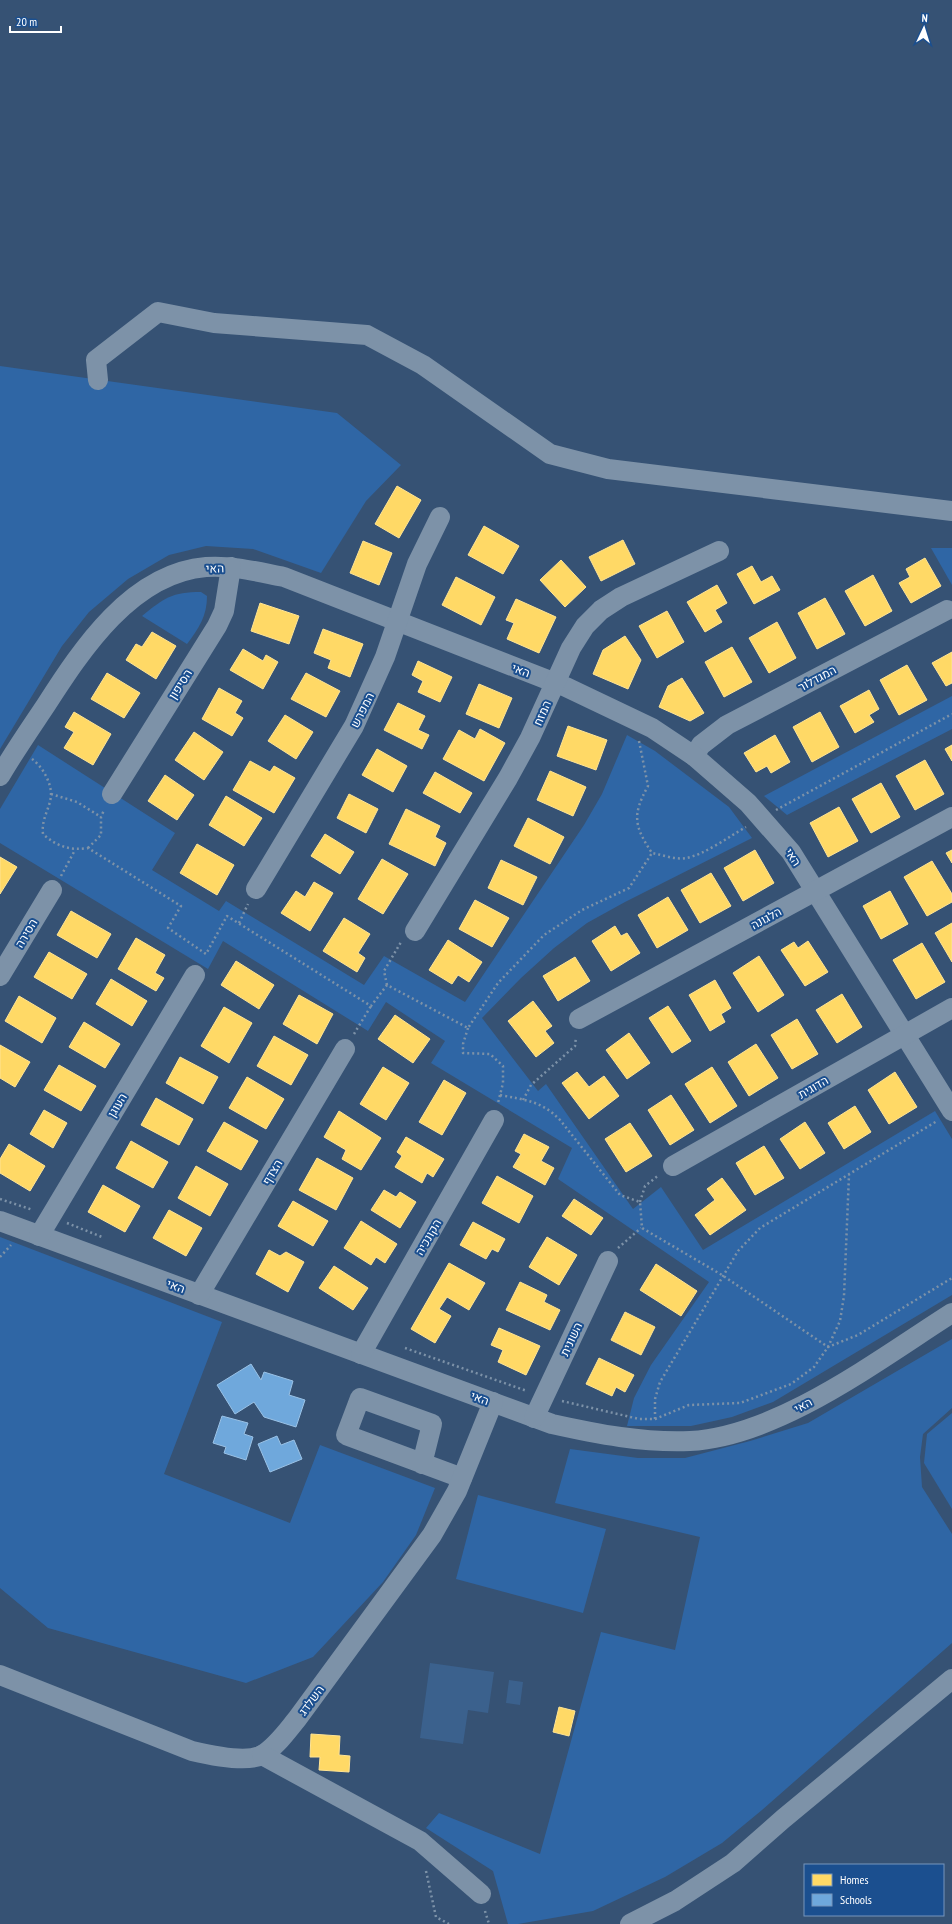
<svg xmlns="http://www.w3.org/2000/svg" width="952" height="1924" font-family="'PT Sans Narrow',Heebo,sans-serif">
  <rect width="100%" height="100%" fill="#365274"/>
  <g fill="#2f66a5">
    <polygon points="0,366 337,413 401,465 366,501 321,573 253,549 206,546 169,555 128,579 89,612 62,646 0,749"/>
    <polygon points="931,548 952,548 952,585"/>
    <path d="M201,592L207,596C207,616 199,628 187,644L142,616C164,598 172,592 201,592Z"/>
    <polygon points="952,696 952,729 787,815 764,796"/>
    <polygon points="627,735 655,751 729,807 752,838 625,902 587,923 554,948 521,978 482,1018 538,1091 546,1084 633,1209 661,1187 703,1250 935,1111 952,1139 952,1295 773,1402 732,1417 691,1426 627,1426 634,1398 651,1365 709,1282 558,1179 572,1148 431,1063 445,1041 386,1002 368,1031 223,941 208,969 0,843 0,809 38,745 175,833 152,870 219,911 226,901 364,985 384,956 465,1002 584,825 602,794"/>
    <polygon points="0,1237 222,1322 164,1474 290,1523 320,1445 435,1488 416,1535 383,1582 313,1657 246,1683 48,1628 0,1588"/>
    <polygon points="952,1339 952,1408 923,1434 920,1457 922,1487 952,1534 952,1643 762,1810 722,1843 665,1877 593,1911 518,1924 508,1924 493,1871 426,1828 439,1813 540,1854 601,1632 675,1650 700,1537 555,1503 570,1449 638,1458 685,1458 750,1441 808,1423"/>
    <polygon points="952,1413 952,1509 924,1463 927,1434"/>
    <polygon points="478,1495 606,1529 583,1613 456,1579"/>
  </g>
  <g fill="#3b618d">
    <polygon points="430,1663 494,1672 488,1713 468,1710 463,1744 420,1738"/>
    <polygon points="509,1680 523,1682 520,1705 506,1703"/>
  </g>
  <g fill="#ffd966" stroke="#ffe494">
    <polygon points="397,486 421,500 399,538 375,524"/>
    <polygon points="484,526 519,546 503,574 468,555"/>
    <polygon points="623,540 635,564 601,581 589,557"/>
    <polygon points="363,541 392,553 379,585 350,573"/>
    <polygon points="925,558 941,586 911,603 899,583 910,577 906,569"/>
    <polygon points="561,560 586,587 565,607 540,580"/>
    <polygon points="752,566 761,582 772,576 780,590 754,604 737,574"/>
    <polygon points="873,575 892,611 865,626 845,591"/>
    <polygon points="456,577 495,597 481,625 442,605"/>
    <polygon points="717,585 727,603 715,610 722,622 705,632 687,602"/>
    <polygon points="825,598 845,634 817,649 798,613"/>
    <polygon points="516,599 556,617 539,653 507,639 514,623 506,620"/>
    <polygon points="260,603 299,616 289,644 251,631"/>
    <polygon points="667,611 684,642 657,658 639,626"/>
    <polygon points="777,622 796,658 769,673 749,638"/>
    <polygon points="323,629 363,644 350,677 328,668 331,660 314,653"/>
    <polygon points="152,632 176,646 156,679 126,660 136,644 142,647"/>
    <polygon points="625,636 641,660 628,689 593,674 603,650"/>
    <polygon points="732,647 752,682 724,697 705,662"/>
    <polygon points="243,649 263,661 266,655 278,662 263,689 230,670"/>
    <polygon points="952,652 952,683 946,686 932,663"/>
    <polygon points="418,661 452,677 440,702 418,692 423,681 412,675"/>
    <polygon points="907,665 927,700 899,715 880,680"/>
    <polygon points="107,673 140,693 124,718 91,699"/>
    <polygon points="306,673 340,691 326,717 291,699"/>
    <polygon points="682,678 704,713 690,721 659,707 668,686"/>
    <polygon points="479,684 512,698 499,728 466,714"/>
    <polygon points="219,688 242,701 235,713 243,718 232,736 202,719"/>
    <polygon points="869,690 879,709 869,715 874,722 855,733 840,706"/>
    <polygon points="398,703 425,716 418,730 429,735 422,749 384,730"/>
    <polygon points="74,712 111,734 93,765 64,748 74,732 65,727"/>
    <polygon points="820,712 839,747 812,762 793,727"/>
    <polygon points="285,715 313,732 296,759 268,741"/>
    <polygon points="568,726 607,740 596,770 557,756"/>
    <polygon points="480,729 505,743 484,781 443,759 459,730 475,739"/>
    <polygon points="194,732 223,752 204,780 175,760"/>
    <polygon points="775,735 790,762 771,773 767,766 756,772 744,753"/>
    <polygon points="952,745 952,761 945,749"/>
    <polygon points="377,749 407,766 393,792 362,775"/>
    <polygon points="925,760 944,794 915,810 896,776"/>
    <polygon points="250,761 270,772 274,766 295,778 274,813 233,790"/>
    <polygon points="550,771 586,787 573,816 537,800"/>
    <polygon points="435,772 472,793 460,813 423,793"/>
    <polygon points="165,775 194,795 177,820 148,801"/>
    <polygon points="881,783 900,817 871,833 852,799"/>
    <polygon points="349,794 378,809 366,833 337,818"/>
    <polygon points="226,796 262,818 244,846 209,825"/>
    <polygon points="839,807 858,841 828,857 810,823"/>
    <polygon points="406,809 440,826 435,837 446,843 435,866 389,844"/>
    <polygon points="528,818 564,837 550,864 514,846"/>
    <polygon points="325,834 354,852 340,874 311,856"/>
    <polygon points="197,844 234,865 217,895 180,873"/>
    <polygon points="755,850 774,883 743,901 724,868"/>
    <polygon points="952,850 952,863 946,853"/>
    <polygon points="0,857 17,867 0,894"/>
    <polygon points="382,859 408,874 383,914 358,899"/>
    <polygon points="501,860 537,877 523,905 488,888"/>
    <polygon points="932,861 952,894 952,902 927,916 904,877"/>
    <polygon points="711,873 731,906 700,923 681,890"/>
    <polygon points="314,882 333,893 310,931 281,913 296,891 305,897"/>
    <polygon points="890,891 908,924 881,939 863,906"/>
    <polygon points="668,897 688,930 657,948 638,915"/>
    <polygon points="475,900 509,918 492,947 459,929"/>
    <polygon points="71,911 111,934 97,958 57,935"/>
    <polygon points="344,918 370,934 358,953 365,958 357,972 323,951"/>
    <polygon points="952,923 952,962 935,933"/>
    <polygon points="615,926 621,936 627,933 640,953 611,971 592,941"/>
    <polygon points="136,938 165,955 155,973 164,978 156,991 118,969"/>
    <polygon points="448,940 482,962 469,982 458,975 452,984 429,970"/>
    <polygon points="808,941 828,972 805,986 781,950 794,942 798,948"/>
    <polygon points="922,943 945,982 916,999 893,960"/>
    <polygon points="49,952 87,974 72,999 34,977"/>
    <polygon points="759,956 784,995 758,1012 733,973"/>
    <polygon points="575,957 590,981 558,1001 543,976"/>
    <polygon points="236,961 274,985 259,1009 221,985"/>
    <polygon points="111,979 147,1001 132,1026 96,1004"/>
    <polygon points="715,980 731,1008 721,1014 725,1022 710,1031 689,995"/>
    <polygon points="842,994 862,1027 837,1043 816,1010"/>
    <polygon points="299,995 333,1014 317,1044 283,1024"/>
    <polygon points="19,996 56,1018 42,1043 5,1021"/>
    <polygon points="533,1001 552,1026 545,1031 554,1043 536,1057 508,1021"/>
    <polygon points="668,1006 691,1041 672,1053 649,1018"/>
    <polygon points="224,1007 252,1023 229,1063 201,1046"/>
    <polygon points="395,1015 430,1039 413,1063 378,1039"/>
    <polygon points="797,1019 818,1054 792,1069 771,1035"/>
    <polygon points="84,1022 120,1044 105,1068 69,1047"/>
    <polygon points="629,1033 650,1063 627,1079 606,1050"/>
    <polygon points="274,1036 308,1055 291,1085 257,1066"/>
    <polygon points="756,1044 778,1078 749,1096 728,1062"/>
    <polygon points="0,1045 30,1062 15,1087 0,1078"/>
    <polygon points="180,1057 218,1077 203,1104 166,1083"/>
    <polygon points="59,1065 96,1086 81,1111 44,1090"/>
    <polygon points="383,1067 409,1083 386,1120 360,1104"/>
    <polygon points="712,1067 737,1106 710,1123 685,1084"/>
    <polygon points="577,1072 589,1087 604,1076 619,1096 589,1119 562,1083"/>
    <polygon points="895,1072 917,1107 889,1124 868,1090"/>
    <polygon points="247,1077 284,1099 266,1129 229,1108"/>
    <polygon points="444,1080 466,1093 442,1135 419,1122"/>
    <polygon points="671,1095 694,1130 670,1145 648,1110"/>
    <polygon points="156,1098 193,1119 179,1145 141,1125"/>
    <polygon points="855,1106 871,1132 844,1149 828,1123"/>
    <polygon points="44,1110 67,1123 53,1148 30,1134"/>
    <polygon points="339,1111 381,1138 361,1170 342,1159 346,1150 324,1137"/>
    <polygon points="224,1122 258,1141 241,1170 207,1151"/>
    <polygon points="805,1122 825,1153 800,1169 780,1139"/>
    <polygon points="630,1123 652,1156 626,1172 605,1139"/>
    <polygon points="524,1134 549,1147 541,1161 554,1168 545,1185 513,1167 521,1154 515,1151"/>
    <polygon points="406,1137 444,1159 433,1177 427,1173 422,1183 395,1167 402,1156 397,1152"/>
    <polygon points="131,1141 168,1162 153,1188 116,1168"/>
    <polygon points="9,1144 45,1166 30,1191 0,1173 0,1159"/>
    <polygon points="764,1146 784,1178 755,1195 736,1163"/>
    <polygon points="317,1158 353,1178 336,1210 299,1190"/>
    <polygon points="196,1166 228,1184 210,1216 178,1198"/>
    <polygon points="497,1176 533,1196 519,1223 482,1203"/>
    <polygon points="722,1178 746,1210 710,1235 695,1215 715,1200 707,1189"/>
    <polygon points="103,1185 140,1206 125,1232 88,1212"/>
    <polygon points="384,1190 396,1197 400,1192 416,1202 400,1228 371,1210"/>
    <polygon points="574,1199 603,1218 591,1235 562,1216"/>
    <polygon points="293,1201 328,1221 313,1246 278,1226"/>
    <polygon points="169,1210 202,1228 186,1256 153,1238"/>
    <polygon points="361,1221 397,1244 385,1263 376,1257 371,1265 344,1248"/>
    <polygon points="473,1222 505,1239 498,1252 492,1249 486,1259 460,1245"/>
    <polygon points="547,1237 577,1255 559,1285 529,1267"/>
    <polygon points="269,1250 280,1256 286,1252 304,1262 288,1292 256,1274"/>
    <polygon points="449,1263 485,1283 469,1310 447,1297 439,1309 451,1316 435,1343 411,1329"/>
    <polygon points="656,1264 697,1291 681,1316 640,1290"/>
    <polygon points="334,1266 368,1288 353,1310 319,1288"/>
    <polygon points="520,1282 547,1295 544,1302 560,1310 550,1330 506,1310"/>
    <polygon points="625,1312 655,1327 641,1355 611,1340"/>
    <polygon points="499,1328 540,1346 526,1375 498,1362 503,1350 491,1345"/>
    <polygon points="599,1358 634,1375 625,1392 616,1387 612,1396 586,1384"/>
    <polygon points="559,1707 575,1711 569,1736 553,1732"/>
    <polygon points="311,1734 340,1736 339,1755 350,1756 349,1772 319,1770 320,1757 310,1757"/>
  </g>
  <g fill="#6fa8dc" stroke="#9ac2e6">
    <polygon points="251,1364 261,1380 264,1372 293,1381 289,1395 305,1400 296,1427 264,1417 254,1402 235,1414 217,1385"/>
    <polygon points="222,1416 248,1423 244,1434 253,1437 246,1460 224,1453 226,1447 213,1443"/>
    <polygon points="277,1436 281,1445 294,1440 302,1459 270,1472 258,1444"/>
  </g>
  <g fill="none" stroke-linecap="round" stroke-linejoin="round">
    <g stroke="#7d92a8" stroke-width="2.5" stroke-dasharray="2 3" stroke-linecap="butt">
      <path d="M639,741L648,786C632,815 634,826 652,853C663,855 675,860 686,858C704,855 730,836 746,827"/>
      <path d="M32,759C42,766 51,782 51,794C51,807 41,818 43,834C56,846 70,851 88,848L181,906L168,928L206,954L227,916L371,1006L387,985L468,1028L498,983L544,935L582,910L629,888L652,853"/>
      <polyline points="51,794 77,802 101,817"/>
      <polyline points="776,810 952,714"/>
      <polyline points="88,848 101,835 101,817 104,810"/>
      <polyline points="61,876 75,850"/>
      <polyline points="239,923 248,904"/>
      <polyline points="387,985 384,971 401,942"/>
      <polyline points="468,1028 463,1044 463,1053 490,1054 503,1066 503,1083 498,1103"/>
      <polyline points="354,1034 371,1006"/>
      <path d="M500,1095C525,1100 542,1101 560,1120L620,1195L640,1202L642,1228L722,1275L828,1347L858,1335L952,1278"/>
      <polyline points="523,1100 531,1085 575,1046 576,1037"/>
      <polyline points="0,1199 33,1210"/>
      <polyline points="640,1202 645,1186 659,1175"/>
      <polyline points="67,1223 102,1237"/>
      <polyline points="618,1248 641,1228"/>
      <polyline points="0,1257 11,1245"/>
      <polyline points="405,1348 527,1391"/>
      <polyline points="562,1401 639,1419 655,1419 689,1405 740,1403 791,1384 814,1367 828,1347 840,1321 844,1296 849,1175"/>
      <polyline points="655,1419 655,1399 660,1382 738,1251 760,1228 937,1121"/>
      <polyline points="426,1871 436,1917 449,1924"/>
      <polyline points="485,1911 489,1924"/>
    </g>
    <g stroke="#7d92a8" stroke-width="20">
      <polyline points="98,380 96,360 158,312 214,323 367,335 423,365 550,454 608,469 952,511"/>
      <polyline points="694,756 701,745 727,725 947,610"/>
      <path d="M0,776C14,752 30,729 46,705C82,649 132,573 206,567C232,565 258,572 284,577L566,687L652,728L694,756L748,803L791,852L952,1111"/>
      <polyline points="112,794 217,626 224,611 231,567"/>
      <polyline points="256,889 354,726 385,657 417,564 440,517"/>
      <polyline points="415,931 508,778 530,738 571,648 585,626 601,610 621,597 719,551"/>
      <polyline points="0,976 52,890"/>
      <polyline points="579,1019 952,817"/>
      <polyline points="673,1166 952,1008"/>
      <path d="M0,1221L552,1424C597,1434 643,1443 690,1441C779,1436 878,1360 952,1313"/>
      <polyline points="39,1236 195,975"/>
      <polyline points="199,1295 345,1049"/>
      <polyline points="361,1354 494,1120"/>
      <polyline points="534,1418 608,1261"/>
      <polyline points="422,1464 432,1424 360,1398 346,1435 462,1478"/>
      <path d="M0,1675L192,1751C209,1755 247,1763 262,1755C276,1747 287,1731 297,1719L432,1535L457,1491L493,1402"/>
      <polyline points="262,1755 420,1841 481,1894"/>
      <polyline points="630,1924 675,1901 733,1863 783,1819 952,1679"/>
    </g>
  </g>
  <g text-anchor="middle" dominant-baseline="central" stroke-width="4" stroke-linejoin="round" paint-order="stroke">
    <g font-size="12" fill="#fff" stroke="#1b4f8f">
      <text transform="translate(215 568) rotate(-2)">האי</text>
      <text transform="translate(521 670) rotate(21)">האי</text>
      <text transform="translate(817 678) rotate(-28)">המגדלור</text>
      <text transform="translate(180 684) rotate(-58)">הסיפון</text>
      <text transform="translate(362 710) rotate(-63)">המפרש</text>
      <text transform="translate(542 713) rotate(-66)">המזח</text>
      <text transform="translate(793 857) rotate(56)">האי</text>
      <text transform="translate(766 918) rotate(-28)">הלגונה</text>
      <text transform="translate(26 933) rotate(-59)">הסירה</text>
      <text transform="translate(813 1087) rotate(-30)">הדוגית</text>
      <text transform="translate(117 1105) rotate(-59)">העוגן</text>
      <text transform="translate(272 1172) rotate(-59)">הצדף</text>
      <text transform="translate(428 1237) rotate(-60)">הקונכיה</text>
      <text transform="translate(176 1286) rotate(20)">האי</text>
      <text transform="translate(571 1339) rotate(-65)">השונית</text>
      <text transform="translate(480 1398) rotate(20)">האי</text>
      <text transform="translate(803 1405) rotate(-28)">האי</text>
      <text transform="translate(311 1700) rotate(-54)">השלדג</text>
    </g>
  </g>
  <rect x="804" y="1864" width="140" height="52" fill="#1b4f8f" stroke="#7695bc"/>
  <rect x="812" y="1874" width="20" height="12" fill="#ffd966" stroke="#7695bc"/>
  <text x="840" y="1884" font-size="12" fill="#ffffff">Homes</text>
  <rect x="812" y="1894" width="20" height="12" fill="#6fa8dc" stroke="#7695bc"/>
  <text x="840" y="1904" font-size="12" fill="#ffffff">Schools</text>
  <g transform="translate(924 28) rotate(4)" stroke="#1b4f8f" stroke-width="3" paint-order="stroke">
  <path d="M0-3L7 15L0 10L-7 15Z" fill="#ffffff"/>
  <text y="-6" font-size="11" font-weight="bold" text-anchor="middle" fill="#ffffff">N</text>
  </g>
  <path d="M10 26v6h51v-6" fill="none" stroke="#ffffff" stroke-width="2"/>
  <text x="16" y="26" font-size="12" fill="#ffffff" stroke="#1b4f8f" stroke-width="3" paint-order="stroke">20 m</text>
</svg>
